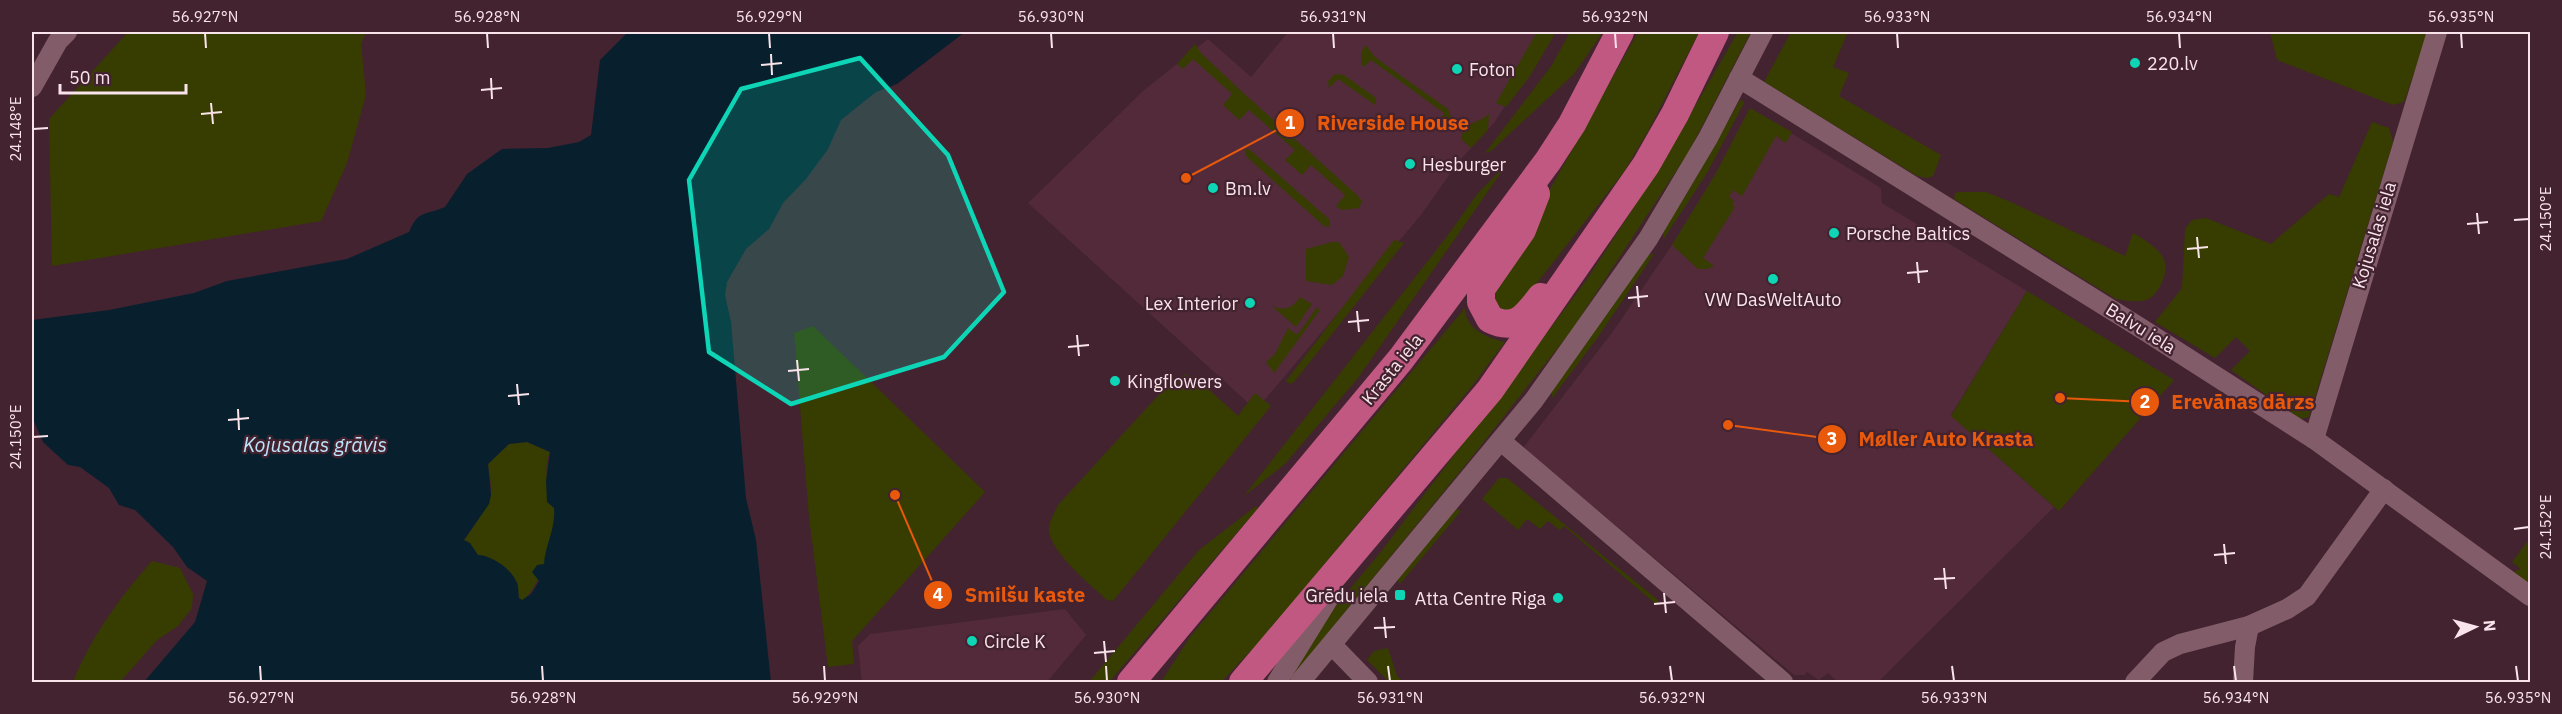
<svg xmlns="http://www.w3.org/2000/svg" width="2562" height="714" font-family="'IBM Plex Sans',sans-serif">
  <rect width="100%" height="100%" fill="#43232f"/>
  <g fill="#522a39">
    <polygon points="1288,32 1552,32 1494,123 1459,161 1421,215 1256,410 1028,203 1143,91 1208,39 1251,77"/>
    <polygon points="1750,108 1881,188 1882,203 2027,291 1951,415 2054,507 1878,682 1838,682 1828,673 1819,680 1807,672 1805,675 1794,675 1523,448 1614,330 1672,245 1715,175"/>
    <polygon points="1065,609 1086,635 1047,682 862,682 858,646 870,634"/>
  </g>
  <g fill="#373d00">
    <polygon points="128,32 366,32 361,44 366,95 347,163 321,221 52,266 49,119"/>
    <polygon points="1537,32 1556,32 1530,76 1506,107 1496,103"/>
    <polygon points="1570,32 1603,32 1574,74 1491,151 1485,153 1552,65"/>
    <polygon points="1638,32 1699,32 1647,133 1623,173 1519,306 1504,314 1487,288 1520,243"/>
    <polygon points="1738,32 1751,32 1688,153 1571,331 1476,452 1288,682 1314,632 1380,553 1586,281 1658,170"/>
    <polygon points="1791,32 1848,32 1833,67 1849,73 1839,96 1941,155 1933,176 1928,178 1917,176 1764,82"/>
    <polygon points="2270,32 2428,32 2404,102 2393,105 2277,60"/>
    <polygon points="1195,44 1201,53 1239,89 1357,195 1362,201 1359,208 1342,210 1336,206 1345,195 1311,165 1302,175 1285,160 1295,150 1249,110 1239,120 1223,105 1232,94 1193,59 1183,69 1177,64"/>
    <polygon points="1366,45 1374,56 1383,63 1448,109 1451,117 1447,124 1438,124 1444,113 1371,60 1365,66 1362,66 1361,52"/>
    <polygon points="1335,74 1344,75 1376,98 1375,105 1338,79 1329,88 1328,81"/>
    <polygon points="1740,100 1744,101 1744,103 1707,173 1663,240 1664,228 1693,183"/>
    <polygon points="1750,108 1792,132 1786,143 1776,136 1742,196 1733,190 1729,197 1734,201 1732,205 1735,207 1703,258 1714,266 1707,269 1698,269 1672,245 1715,175"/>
    <path d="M1489,114L1488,130L1471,148L1461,139C1464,121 1478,124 1489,114Z"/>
    <polygon points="2372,122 2389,128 2393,142 2309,417 2300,419 2231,370 2250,351 2236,337 2215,358 2155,322 2182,288 2185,229 2192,220 2206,218 2271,244 2329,194 2339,197"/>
    <polygon points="1245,149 1249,149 1330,220 1330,227 1324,226 1248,158 1245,154"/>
    <polygon points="1507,164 1358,378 1285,464 1244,496 1445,239 1478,193"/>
    <path d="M1959,192H1986L2013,203L2125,256L2133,233C2157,247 2176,259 2159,288C2154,296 2149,301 2140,301C2132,302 2123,300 2116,299L1954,199L1955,193Z"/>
    <polygon points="1394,240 1404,243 1294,382 1290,384 1286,381"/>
    <polygon points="1332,242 1339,242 1349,257 1343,276 1332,285 1306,281 1306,249"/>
    <polygon points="1654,254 1598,337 1552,398 1552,390 1646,255"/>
    <polygon points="2027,291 2174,380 2059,511 1951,416"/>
    <path d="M1300,297L1312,304L1296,327L1272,306C1284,311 1292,309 1300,297Z"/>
    <polygon points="1317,307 1320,310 1274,373 1266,362 1275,354 1288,328 1296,334 1299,333"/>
    <path d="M1465,308C1465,329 1487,338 1505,342L1472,386L1263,638L1221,682H1161L1190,637Z"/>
    <polygon points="813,326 985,492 852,641 854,664 828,667 809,517 794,333"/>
    <path d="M1186,375L1195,377L1238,416L1255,393L1271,406L1113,601L1107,600C1091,585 1046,549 1049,527C1050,520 1055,512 1058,505L1175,377Z"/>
    <path d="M527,442L550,452C540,477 554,490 555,512C555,537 542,585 522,601L519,598L517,582L478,555L464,540C470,533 489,503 491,494C492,485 489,473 488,464L509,444Z"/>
    <polygon points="1499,478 1507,478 1658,600 1657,605 1564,526 1560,530 1548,521 1540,529 1527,519 1518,530 1482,499"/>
    <polygon points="1256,506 1258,508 1109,682 1089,682 1199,550"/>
    <polygon points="1456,509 1461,511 1400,584 1396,578"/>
    <polygon points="2530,538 2530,588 2510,573 2521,569 2512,562"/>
    <path d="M152,561L180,568L193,594L192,608L178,626L157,640L120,682H73C91,637 120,597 152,561Z"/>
    <polygon points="1388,648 1397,676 1404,682 1389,682 1367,660 1374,651"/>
  </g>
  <path fill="#08202e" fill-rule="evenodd" d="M628,32H965L897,84L876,92L841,120L828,149L806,179L783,203L769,229L746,249L727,282L725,295L731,322L746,498L756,540L771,682H144L195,622L207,581L187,567L173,547L135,510L119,505L109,488L80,467L68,465L43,442L32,417V320L109,310L194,293L227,281L347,259L409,232C418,210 426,215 445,207L467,174L502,149L548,148L579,142L591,135L600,60ZM527,442L550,452L546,481L547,502L554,508C556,528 545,545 544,564L537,565L532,572L539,581L531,594L522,600L519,598C518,593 519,587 517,583C512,569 491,555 478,555L470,543L464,540L489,504L491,495L488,464L509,444Z"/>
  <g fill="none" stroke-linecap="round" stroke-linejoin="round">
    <g stroke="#825d69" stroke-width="20">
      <polyline points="1739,78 2139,327 2314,439 2530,596"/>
      <polyline points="32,87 58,41 67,32"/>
      <polyline points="2314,439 2437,32"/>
      <polyline points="1501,441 1783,682"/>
      <polyline points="1332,645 1368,682"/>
      <polyline points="1277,682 1332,593"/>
      <polyline points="1300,682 1534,400 1648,239 1708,138 1763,32"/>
      <polyline points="2135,682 2163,652 2180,644 2249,626 2287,609 2307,596 2384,489"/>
      <polyline points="2243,682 2245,647 2249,626"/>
    </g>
    <g stroke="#c05882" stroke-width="28">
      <path d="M1536,194L1522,230L1481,289V302L1490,319C1516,332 1526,316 1541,297"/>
      <polyline points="1131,682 1401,359 1548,161 1572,124 1620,32"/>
      <polyline points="1243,682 1490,390 1646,165 1675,114 1715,32"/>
    </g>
  </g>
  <path fill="#0dd5b5" fill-opacity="0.2" stroke="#0dd5b5" stroke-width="4.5" stroke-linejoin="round" d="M860,58L948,155L1004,292L944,357L791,404L709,352L689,180L741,89Z"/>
  <path fill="none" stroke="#fae4eb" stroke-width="2" d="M205,33L206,48M487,33L488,48M769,33L770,48M1051,33L1052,48M1333,33L1334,48M1615,33L1616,48M1897,33L1898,48M2179,33L2180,48M2461,33L2462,48M771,54L772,75M761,65L782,63M491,78L492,99M481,90L502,88M211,103L213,124M201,114L222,112M33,129L48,128M2477,213L2479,234M2514,220L2529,219M2467,224L2488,222M2197,237L2199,258M2187,249L2208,247M1917,262L1919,283M1907,273L1928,271M1637,286L1639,307M1628,298L1648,296M1357,311L1359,332M1348,322L1369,320M1077,335L1079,356M1068,347L1089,345M797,360L799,381M788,371L809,369M517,384L519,405M508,396L529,394M238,409L239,430M228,420L249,418M33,437L48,436M2514,529L2529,527M2224,544L2226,564M2214,555L2235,553M1944,568L1946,589M1934,579L1955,578M1664,593L1666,613M1654,604L1675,602M1384,617L1386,638M1374,628L1395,627M1104,641L1106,662M1094,653L1115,651M260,666L261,681M542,666L543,681M824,666L825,681M1106,666L1107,681M1388,666L1390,681M1670,666L1672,681M1952,666L1954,681M2234,666L2236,681M2516,666L2518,681"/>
  <g fill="#0dd5b5" stroke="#43232f" stroke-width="2">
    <circle cx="2135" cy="63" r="6"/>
    <circle cx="1457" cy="69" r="6"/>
    <circle cx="1410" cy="164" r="6"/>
    <circle cx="1213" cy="188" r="6"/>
    <circle cx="1834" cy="233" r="6"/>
    <circle cx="1773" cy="279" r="6"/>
    <circle cx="1250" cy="303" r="6"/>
    <circle cx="1115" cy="381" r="6"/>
    <rect x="1394" y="589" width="12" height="12" rx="3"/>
    <circle cx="1558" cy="598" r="6"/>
    <circle cx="972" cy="641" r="6"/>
  </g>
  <g text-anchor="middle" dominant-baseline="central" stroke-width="4.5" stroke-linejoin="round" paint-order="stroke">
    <g font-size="18" fill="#fae4eb" stroke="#43232f" text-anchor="start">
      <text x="2147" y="63">220.lv</text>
      <text x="1469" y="69">Foton</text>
      <text x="1422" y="164">Hesburger</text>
      <text x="1225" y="188">Bm.lv</text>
      <text x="1846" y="233">Porsche Baltics</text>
      <text x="1773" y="299" text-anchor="middle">VW DasWeltAuto</text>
      <text x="1238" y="303" text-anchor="end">Lex Interior</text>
      <text x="1127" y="381">Kingflowers</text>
      <text x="1388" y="595" text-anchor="end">Grēdu iela</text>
      <text x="1546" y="598" text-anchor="end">Atta Centre Riga</text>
      <text x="984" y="641">Circle K</text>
    </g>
    <g font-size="18" fill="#fae4eb" stroke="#43232f">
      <text transform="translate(2374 235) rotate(-73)">Kojusalas iela</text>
      <text transform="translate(2141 328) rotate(32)">Balvu iela</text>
      <text transform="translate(1392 369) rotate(-51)">Krasta iela</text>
    </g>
    <g font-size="20" font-style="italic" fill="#bee4fc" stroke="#43232f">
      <text x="315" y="444">Kojusalas grāvis</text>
    </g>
  </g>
  <path fill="none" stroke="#e8590c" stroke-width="2" d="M1186 178L1290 123M2060 398L2145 402M1728 425L1832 439M895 495L938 595"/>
  <g fill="#e8590c" stroke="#43232f" stroke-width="2">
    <circle cx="1186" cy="178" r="6"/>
    <circle cx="2060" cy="398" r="6"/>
    <circle cx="1728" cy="425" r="6"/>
    <circle cx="895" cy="495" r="6"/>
    <circle cx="1290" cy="123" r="15"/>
    <circle cx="2145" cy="402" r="15"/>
    <circle cx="1832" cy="439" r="15"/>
    <circle cx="938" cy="595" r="15"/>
  </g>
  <g font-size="18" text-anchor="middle" font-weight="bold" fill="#fff">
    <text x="1290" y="129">1</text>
    <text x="2145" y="408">2</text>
    <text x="1832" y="445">3</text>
    <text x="938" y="601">4</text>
  </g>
  <g font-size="20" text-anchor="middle" font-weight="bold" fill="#e8590c" stroke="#43232f" stroke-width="4.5" stroke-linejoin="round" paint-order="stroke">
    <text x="1393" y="130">Riverside House</text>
    <text x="2243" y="409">Erevānas dārzs</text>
    <text x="1946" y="446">Møller Auto Krasta</text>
    <text x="1025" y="602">Smilšu kaste</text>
  </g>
  <rect width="2562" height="714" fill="none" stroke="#43232f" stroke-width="66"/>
  <g transform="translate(2475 627) rotate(85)" stroke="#43232f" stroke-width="4.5" paint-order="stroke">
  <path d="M0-4.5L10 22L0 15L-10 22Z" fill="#fae4eb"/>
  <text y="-9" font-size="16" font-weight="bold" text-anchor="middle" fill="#fae4eb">N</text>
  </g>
  <path d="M60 84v9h126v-9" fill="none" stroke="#fae4eb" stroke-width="3"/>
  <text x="69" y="84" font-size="18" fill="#fae4eb" stroke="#43232f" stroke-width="4.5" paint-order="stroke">50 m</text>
  <rect x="33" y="33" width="2496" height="648" fill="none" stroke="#fae4eb" stroke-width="2"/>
  <g font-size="15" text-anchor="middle" fill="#fae4eb">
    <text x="205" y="22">56.927°N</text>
    <text x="487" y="22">56.928°N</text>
    <text x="769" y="22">56.929°N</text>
    <text x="1051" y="22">56.930°N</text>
    <text x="1333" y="22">56.931°N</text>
    <text x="1615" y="22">56.932°N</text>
    <text x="1897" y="22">56.933°N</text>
    <text x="2179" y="22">56.934°N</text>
    <text x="2461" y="22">56.935°N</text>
    <text transform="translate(16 129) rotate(-90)" y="5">24.148°E</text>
    <text transform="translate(2546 219) rotate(-90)" y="5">24.150°E</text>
    <text transform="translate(16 437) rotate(-90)" y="5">24.150°E</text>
    <text transform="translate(2546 527) rotate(-90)" y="5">24.152°E</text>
    <text x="261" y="703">56.927°N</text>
    <text x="543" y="703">56.928°N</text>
    <text x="825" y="703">56.929°N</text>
    <text x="1107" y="703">56.930°N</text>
    <text x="1390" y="703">56.931°N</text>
    <text x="1672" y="703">56.932°N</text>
    <text x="1954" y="703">56.933°N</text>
    <text x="2236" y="703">56.934°N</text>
    <text x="2518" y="703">56.935°N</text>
  </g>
</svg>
